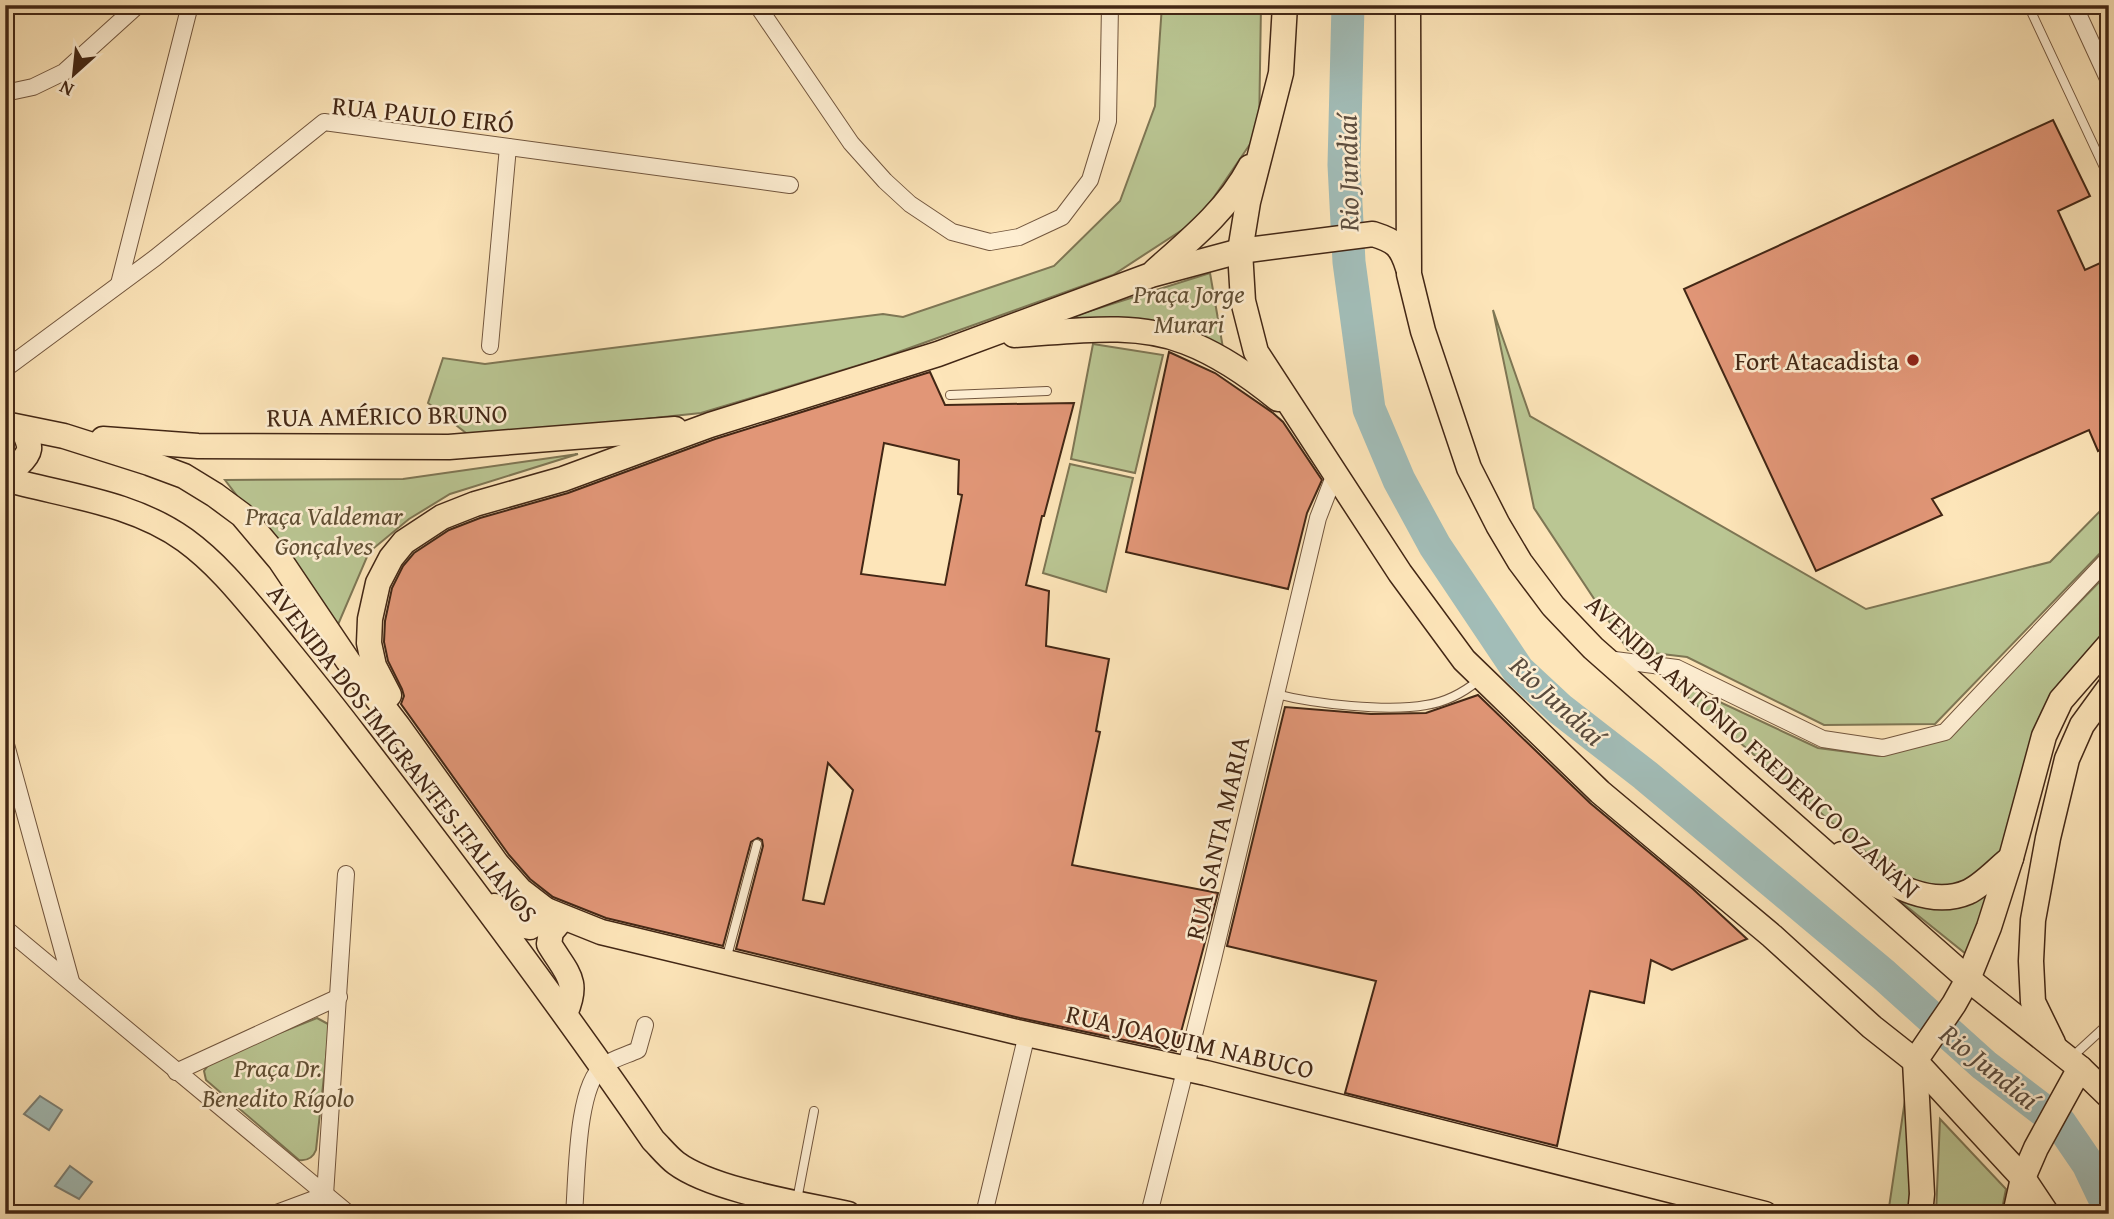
<svg xmlns="http://www.w3.org/2000/svg" width="2114" height="1219" font-family="'Gentium Book Plus',serif">
  <rect width="100%" height="100%" fill="#fde5b9"/>
  <filter id="stains"><feTurbulence type="fractalNoise" baseFrequency=".00286" numOctaves="4"/><feColorMatrix values="0 0 0 0 .2 0 0 0 0 .09 0 0 0 0 .02 0 0 0 .5 -.17"/></filter>
  <radialGradient id="worn" r=".72"><stop offset=".6" stop-color="#630" stop-opacity="0"/><stop offset="1" stop-color="#630" stop-opacity=".3"/></radialGradient>
  <g fill="#bac693" stroke="#7e7654" stroke-width="2">
    <polygon points="1162,5 1261,5 1259,131 1199,219 1113,275 876,360 701,413 495,435 466,433 428,403 443,358 485,364 883,314 903,317 1054,266 1120,201 1155,106"/>
    <polygon points="1210,273 1223,348 1061,320"/>
    <polygon points="1493,310 1530,416 1866,609 2050,562 2109,502 2109,544 1935,724 1824,725 1687,657 1628,650 1534,508"/>
    <polygon points="1093,344 1163,355 1135,473 1071,459"/>
    <polygon points="578,454 450,494 409,519 369,552 337,627 225,480 403,479"/>
    <polygon points="1070,464 1133,478 1106,592 1043,573"/>
    <polygon points="2109,572 2109,629 2039,718 2003,855 1963,886 1922,885 1882,866 1662,675 1818,748 1879,756 1946,739"/>
    <polygon points="1865,873 1912,897 1999,875 1971,958"/>
    <path d="M317,1018L328,1024L329,1030L316,1150C313,1158 308,1161 299,1160L206,1080L204,1071L212,1060Z"/>
    <polygon points="1905,1100 1912,1125 1909,1214 1888,1214"/>
    <polygon points="1940,1119 2006,1189 2001,1214 1936,1214"/>
  </g>
  <g fill="#a2bdb8" stroke="#7c8177" stroke-width="2">
    <polygon points="40,1096 62,1110 49,1130 24,1114"/>
    <polygon points="70,1166 92,1182 79,1199 55,1186"/>
  </g>
  <g fill="none" stroke-linecap="round" stroke-linejoin="round">
    <polyline stroke="#a2bdb8" stroke-width="33" points="1348,5 1344,165 1349,262 1369,409 1399,480 1435,546 1518,670 1560,709 1645,775 1884,975 1984,1065 2060,1123 2088,1164 2109,1208"/>
  </g>
  <g fill="#e19677" stroke="#432715" stroke-width="2" fill-rule="evenodd">
    <polygon points="2053,120 2090,196 2058,211 2085,270 2109,259 2109,445 2098,451 2089,430 1932,499 1942,515 1816,571 1684,289"/>
    <polygon points="1169,352 1215,373 1273,413 1283,422 1322,480 1307,513 1288,589 1126,552"/>
    <path d="M930,372L945,405L1074,403L1044,516H1042L1026,585L1049,591L1046,646L1109,659L1096,731L1100,732L1072,865L1218,893L1176,1051L1020,1018L736,949L763,846L762,840L758,838L751,842L723,946L606,918L553,897L530,879L509,855L401,704L404,696L402,689L388,661L384,642L385,621L392,588L403,566L414,553L449,530L480,518L568,493L715,439ZM884,443L959,460L958,494L962,495L945,585L861,574ZM828,763L853,790L824,904L803,900Z"/>
    <polygon points="1478,695 1590,803 1693,889 1747,939 1672,970 1651,960 1644,1003 1590,991 1557,1146 1345,1093 1376,981 1227,946 1285,707 1371,714 1426,713"/>
  </g>
  <g fill="none" stroke-linecap="round" stroke-linejoin="round">
    <defs>
      <g id="service">
        <polyline points="2028,5 2109,178"/>
        <polyline points="950,395 1047,391"/>
        <path d="M1276,694C1314,704 1388,712 1426,705C1447,702 1463,693 1479,680"/>
        <polyline points="726,960 757,844"/>
        <polyline points="2072,1057 2109,1023"/>
        <polyline points="797,1200 814,1111"/>
      </g>
      <g id="minor">
        <polyline points="757,5 851,143 885,181 910,204 952,232 990,242 1019,237 1062,217 1090,180 1108,121 1110,5"/>
        <polyline points="2074,5 2109,81"/>
        <polyline points="5,93 33,87 64,72 138,5"/>
        <polyline points="119,284 190,5"/>
        <polyline points="490,346 508,147"/>
        <polyline points="5,369 155,258 324,122 790,185"/>
        <polyline points="1607,659 1677,668 1823,739 1883,748 1945,732 2109,558"/>
        <polyline points="5,741 71,981"/>
        <polyline points="5,928 349,1214"/>
        <polyline points="176,1072 339,997"/>
        <polyline points="274,1214 325,1195 346,874"/>
        <path d="M574,1214C577,1180 576,1086 603,1066C612,1059 627,1055 638,1050L645,1025"/>
        <polyline points="984,1214 1027,1034"/>
        <polyline points="1149,1214 1213,959 1318,518 1335,474"/>
      </g>
      <g id="primary">
        <polyline points="1285,5 1281,73 1248,202 1240,251 1243,301 1256,352 1400,573 1464,660 1600,792 1772,936 1872,1027 1915,1061 2023,1178 2047,1214"/>
        <polyline points="1408,5 1409,274 1423,331 1469,468 1498,525 1520,562 1553,606 1593,648 1968,979 2080,1068 2109,1096"/>
        <path d="M1155,271C1190,240 1228,209 1250,167"/>
        <path d="M1014,335C1070,332 1133,321 1186,342C1220,355 1250,376 1278,399"/>
        <polyline points="5,424 64,436 149,463 184,476 215,495 242,515 280,560 348,661 398,726 497,864 520,890 546,910 601,932 1017,1032 1206,1073 1765,1214"/>
        <polyline points="103,439 198,446 449,447 675,429"/>
        <path d="M5,464L18,465C34,450 30,446 23,429"/>
        <path d="M5,479C66,496 132,502 185,540C218,564 243,596 269,627C298,663 327,698 355,735C457,867 558,1001 653,1140C660,1147 668,1157 676,1163C712,1190 802,1204 848,1214"/>
        <path d="M389,695L374,666L369,643L370,619L378,583L391,558L404,542L442,517L475,504L563,479L710,425L938,354L1151,275L1240,251L1373,234C1395,241 1401,245 1408,268"/>
        <path d="M1842,854C1879,875 1924,911 1968,892C1983,885 1998,868 2011,858"/>
        <polyline points="495,906 520,925 530,927 538,922 546,910"/>
        <path d="M562,919L551,932L549,944C567,974 580,980 565,1014"/>
        <polyline points="2053,1043 2033,1002 2031,961 2033,920 2048,838 2067,759 2082,725 2109,688"/>
        <polyline points="1920,1214 1922,1194 1915,1061 1954,1004 1968,979 1989,927 2011,858 2044,736 2061,700 2109,645"/>
        <polyline points="2015,1214 2023,1178 2036,1148 2080,1068"/>
      </g>
    </defs>
    <use href="#service" stroke="#72563e" stroke-width="10"/>
    <use href="#minor" stroke="#72563e" stroke-width="18"/>
    <use href="#primary" stroke="#432715" stroke-width="27"/>
    <use href="#service" stroke="#feeed2" stroke-width="8"/>
    <use href="#minor" stroke="#feeed2" stroke-width="16"/>
    <use href="#primary" stroke="#fde5b9" stroke-width="24"/>
  </g>
  <circle fill="#8f2418" stroke="#feeed2" stroke-width="2.5" cx="1913" cy="360" r="7"/>
  <g text-anchor="middle" dominant-baseline="central" stroke-width="5" stroke-linejoin="round" paint-order="stroke">
    <g font-size="26" fill="#432715" stroke="#feeed2">
      <text transform="translate(423 114) rotate(6)">RUA PAULO EIRÓ</text>
      <text transform="translate(387 415) rotate(-1)">RUA AMÉRICO BRUNO</text>
      <text transform="translate(1753 746) rotate(42)">AVENIDA ANTÔNIO FREDERICO OZANAN</text>
      <text transform="translate(403 753) rotate(52)">AVENIDA DOS IMIGRANTES ITALIANOS</text>
      <text transform="translate(1217 838) rotate(-77)">RUA SANTA MARIA</text>
      <text transform="translate(1190 1041) rotate(13)">RUA JOAQUIM NABUCO</text>
    </g>
    <g font-size="26" font-style="italic" fill="#614f34" stroke="#feeed2">
      <text x="1189" y="293">Praça Jorge<tspan x="1189" dy="30">Murari</tspan></text>
      <text x="324" y="515">Praça Valdemar<tspan x="324" dy="30">Gonçalves</tspan></text>
      <text x="278" y="1067">Praça Dr.<tspan x="278" dy="30">Benedito Rígolo</tspan></text>
    </g>
    <g font-size="26" fill="#432715" stroke="#feeed2" text-anchor="end">
      <text x="1899" y="360">Fort Atacadista</text>
    </g>
    <g font-size="28" font-style="italic" fill="#5b4c3e" stroke="#feeed2">
      <text transform="translate(1347 173) rotate(-91)">Rio Jundiaí</text>
      <text transform="translate(1558 700) rotate(43)">Rio Jundiaí</text>
      <text transform="translate(1990 1066) rotate(39)">Rio Jundiaí</text>
    </g>
  </g>
  <rect width="2114" height="1219" fill="none" stroke="#fde5b9" stroke-width="28"/>
  <rect x="7" y="7" width="2100" height="1205" fill="none" stroke="#432715" stroke-width="3.5"/>
  <rect x="14" y="14" width="2086" height="1191" fill="none" stroke="#432715" stroke-width="2"/>
  <g transform="translate(74 74) rotate(207)" stroke="#feeed2" stroke-width="5" paint-order="stroke">
  <path d="M0-5L12 26L0 18L-12 26Z" fill="#432715"/>
  <text y="-10" font-size="19" font-weight="bold" text-anchor="middle" fill="#432715">N</text>
  </g>
  <rect width="100%" height="100%" filter="url(#stains)"/>
  <rect width="100%" height="100%" fill="url(#worn)"/>
</svg>
